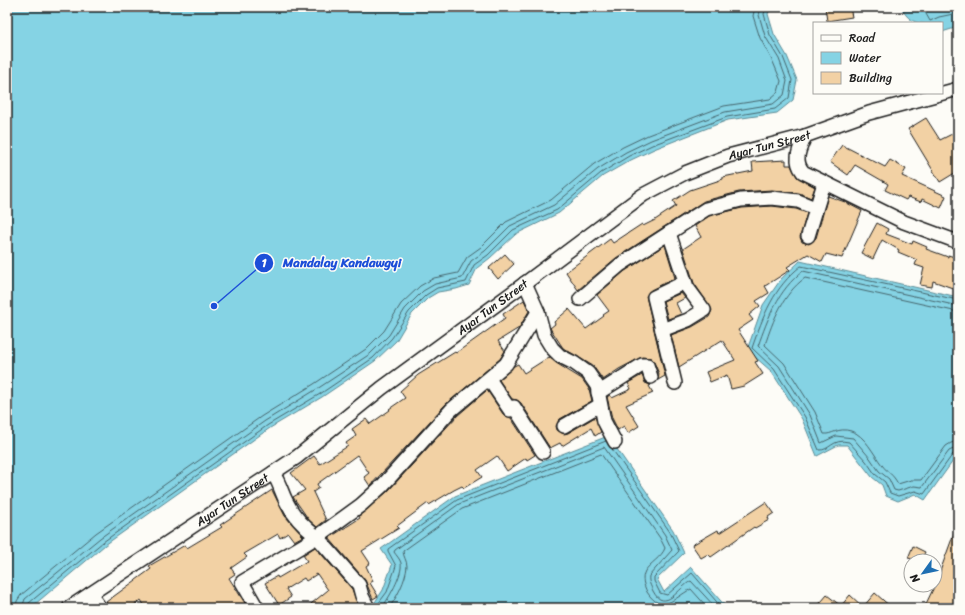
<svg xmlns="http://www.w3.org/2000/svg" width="965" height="615" font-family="Sriracha,sans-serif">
  <rect width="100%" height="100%" fill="#fdfcf7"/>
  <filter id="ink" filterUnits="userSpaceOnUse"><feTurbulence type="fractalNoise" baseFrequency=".025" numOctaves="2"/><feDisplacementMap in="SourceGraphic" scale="8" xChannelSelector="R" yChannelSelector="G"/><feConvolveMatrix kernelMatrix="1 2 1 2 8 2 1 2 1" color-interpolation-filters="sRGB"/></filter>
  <g filter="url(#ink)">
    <g fill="#85d3e4" stroke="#5b8a94">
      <polygon points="7,7 771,7 768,14 774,34 787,56 797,80 793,100 777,113 728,120 654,149 631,160 603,176 559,213 516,234 490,258 477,268 469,285 456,289 438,292 428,298 412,314 396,341 375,361 322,397 270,428 105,545 34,605 27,608 7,608"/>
      <path d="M901,7H958V27L942,32V23C922,23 911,27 901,7Z"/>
      <polygon points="800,261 958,297 958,454 925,500 915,494 898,501 886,496 882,485 872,477 847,445 838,445 817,456 802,419 771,371 747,350 763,305 781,279"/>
      <polygon points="608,436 673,530 684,553 657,579 664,592 691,567 727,608 371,608 383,590 392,565 381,549 455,496"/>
    </g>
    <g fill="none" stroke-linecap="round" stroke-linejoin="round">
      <g stroke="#46656c" stroke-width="1">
        <polyline points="919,7 925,12 930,21 939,17 958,13"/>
        <path d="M958,300L801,266C774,287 763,316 752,348L774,369L805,417L819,450C830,451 832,438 849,442L866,461L875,474L885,482L890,493L898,496L915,491L924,494L953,454L958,452"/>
        <path d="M958,306L803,271C778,290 768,318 758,346L779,366L810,415L821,443L836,436L853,438L870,458L879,471L889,479L894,490L898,491L914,486L922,487L949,451L958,447"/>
        <path d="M958,312L805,278C783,294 773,320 765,345L784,363L815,412L824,434C832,435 838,427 851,431C865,435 874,455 882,465C888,473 893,474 898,484L911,480H921L946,446L951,443L958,441"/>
        <polyline points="612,449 670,532 679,551 654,577 654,581 660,593 667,595 692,573 722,608"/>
        <polyline points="16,608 17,601 21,595 96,533 262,416 314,384 366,349 384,331 401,304 420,286 434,278 458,273 467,257 481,247 506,222 551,200 594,164 623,147 648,135 724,106 770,99 778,92 781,81 773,62 760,38 753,16 755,7"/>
        <polyline points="22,608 25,599 100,538 265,421 317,389 370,354 389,335 405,309 423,291 435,284 462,278 471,261 485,251 510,226 554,205 598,169 626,152 651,140 725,112 773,104 784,95 787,81 779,59 765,36 759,15 761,7"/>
        <polyline points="27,608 29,603 103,542 268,425 320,394 373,358 392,338 409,312 426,295 437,288 466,282 474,265 488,255 513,230 557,210 601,173 629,156 652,145 727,117 775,109 789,98 792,80 783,57 770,35 764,14 766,7"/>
        <polyline points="375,608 387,592 396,566 388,551 388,549 457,500 606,441"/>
        <path d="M382,608C388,599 403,575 401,563C400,559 396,555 394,552L395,550L459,504L604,447L665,535L672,550L649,576C648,582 651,586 653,591C665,614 679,587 691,581L716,608"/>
        <path d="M389,608C397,597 406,580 407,566C407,561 403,556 403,551L462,509L601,454L660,538L665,548C662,557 650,563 645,571C641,579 644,585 647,592C662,615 674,598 691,589L708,608"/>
      </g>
    </g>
    <g fill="#f2d1a4" stroke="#1c1c1c">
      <polygon points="825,7 850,7 852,17 827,21"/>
      <polygon points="926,118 940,140 958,131 958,171 940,182 908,129"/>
      <polygon points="842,145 885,167 890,160 906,169 902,176 946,196 941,208 922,199 921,202 908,197 906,200 885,190 888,184 855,165 848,175 830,162"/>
      <polygon points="786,160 786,165 791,165 797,177 815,187 811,198 799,193 772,190 739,192 704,201 616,258 578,290 566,272 610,239 613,243 642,224 643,226 655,220 676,206 673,201 690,190 723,179 723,177 753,171 752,162"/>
      <polygon points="828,196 845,202 862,211 842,258 826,254 822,262 808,254 787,267 790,270 765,286 769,293 756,301 760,306 749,315 753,320 738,330 758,361 755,362 763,374 744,386 731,389 727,375 710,382 706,372 735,360 722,340 679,367 671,335 692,327 709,317 712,310 694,283 683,249 701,237 695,226 709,216 742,208 772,206 796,209 807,213 800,237 802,242 809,244 816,238"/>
      <polygon points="877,223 888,229 886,234 912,244 913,241 927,247 926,249 948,257 948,255 958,258 958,290 933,281 932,287 920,285 924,268 915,265 917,260 898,252 899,250 882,240 873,259 861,253"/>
      <polygon points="665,245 675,278 651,290 646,296 665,376 658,380 659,374 654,362 651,358 642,357 619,369 603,380 593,366 563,348 550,328 555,324 554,322 569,309 586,329 604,316 603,315 609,311 597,295 625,271"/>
      <polygon points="505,254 514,264 498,279 489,268"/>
      <polygon points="681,293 685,298 676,303 681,314 668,319 663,301"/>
      <polygon points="524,300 529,311 519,328 498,341 505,351 500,359 445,405 370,486 364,477 369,473 357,455 317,484 319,488 313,492 326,520 317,527 309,520 293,497 305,490 291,473 314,456 320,464 348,446 346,443 356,436 352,429 366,419 370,424 390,410 389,409 405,398 400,391 418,375 455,352 456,353 505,318 503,314"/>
      <polygon points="549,357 556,363 582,379 589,389 592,401 560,419 556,426 557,430 564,434 568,433 595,417 601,432 595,436 591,428 562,446 560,443 550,448 521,403 517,400 512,399 499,380 514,366 518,364 524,373"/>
      <polygon points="642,375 645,383 651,385 649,386 653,393 626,405 639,426 628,433 624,426 618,430 612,418 607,397 610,395 612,398 631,389 628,383"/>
      <polygon points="487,390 503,414 511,418 535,455 527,460 526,458 507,471 497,456 477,470 482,477 464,488 462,486 454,490 429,505 428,503 397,526 399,528 362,551 370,563 366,566 373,581 370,583 378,596 373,599 365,580 329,538 360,518 359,516 388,491 457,416"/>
      <polygon points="272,490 285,516 303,536 294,541 288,533 280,538 278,534 244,554 247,557 231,568 235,574 229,578 248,608 146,608 141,600 130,608 108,608 106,602 151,569 149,566 185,545 187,548 222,527 220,525"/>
      <polygon points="766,502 774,513 768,517 769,520 755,528 754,527 711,557 708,554 701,558 692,545 718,530 719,533"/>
      <polygon points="957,525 958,608 924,608 935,585"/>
      <polygon points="913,546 925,552 921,561 908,558"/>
      <polygon points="315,547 352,589 359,608 306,608 328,590 317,574 306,581 304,578 286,589 291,597 279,605 265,583 277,576 278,578 307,561 303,555"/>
      <polygon points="875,593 892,608 816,608 827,595 841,606 850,595 863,607"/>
    </g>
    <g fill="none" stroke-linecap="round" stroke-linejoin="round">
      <defs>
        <g id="minor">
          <path d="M805,136C800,148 793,160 803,172L904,222L958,242"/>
          <polyline points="808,236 824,183"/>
          <polyline points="525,283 538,312 544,335 552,348 560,356 574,363 588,373 597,386 604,421 615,442"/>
          <polyline points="580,299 620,265 706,209 741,200 772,198 798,201 815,208"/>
          <polyline points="662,330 688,320 704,310 687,287 669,233"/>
          <polyline points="489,379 510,410 514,407 543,452"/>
          <polyline points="675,383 654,297 685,282"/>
          <polyline points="598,393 642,365 647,365 651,377"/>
          <polyline points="564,426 600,405"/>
          <path d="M273,473C280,484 281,491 286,501C293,516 304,527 317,537L361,505L382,486L451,410L506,364L538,312"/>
          <polyline points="90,594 100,608"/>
          <path id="s1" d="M69,608L297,457L382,388L516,290L643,195L685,173L728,156L805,136L869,113L958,89"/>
          <polyline points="257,608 242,582 317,537 359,585 362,596 368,608"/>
        </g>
      </defs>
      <use href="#minor" stroke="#1c1c1c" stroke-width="16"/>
      <use href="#minor" stroke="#fdfcf7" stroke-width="13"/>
    </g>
  </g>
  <g text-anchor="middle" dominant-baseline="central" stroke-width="3" stroke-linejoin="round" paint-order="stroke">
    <g font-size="12" fill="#1c1c1c" stroke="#fdfcf7">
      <text stroke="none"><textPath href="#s1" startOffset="844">Ayar Tun Street</textPath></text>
      <text stroke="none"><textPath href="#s1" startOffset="520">Ayar Tun Street</textPath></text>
      <text stroke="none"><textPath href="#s1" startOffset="196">Ayar Tun Street</textPath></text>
    </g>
  </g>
  <path fill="none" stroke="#1d4ed8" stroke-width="1.5" d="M214 306L264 263"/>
  <g fill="#1d4ed8" stroke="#fdfcf7" stroke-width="1.5">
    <circle cx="214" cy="306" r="4"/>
    <circle cx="264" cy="263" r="10"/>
  </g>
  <g font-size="12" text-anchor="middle" font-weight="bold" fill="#fff">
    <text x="264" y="267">1</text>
  </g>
  <g font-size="13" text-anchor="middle" font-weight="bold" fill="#1d4ed8" stroke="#fdfcf7" stroke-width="3" stroke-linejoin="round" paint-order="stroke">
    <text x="342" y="267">Mandalay Kandawgyi</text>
  </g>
  <rect width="965" height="615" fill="none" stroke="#fdfcf7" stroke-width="24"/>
  <rect x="12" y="12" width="941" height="591" fill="none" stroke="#1c1c1c" stroke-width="1.5" filter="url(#ink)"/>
  <rect x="813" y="22" width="130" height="72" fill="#fdfcf7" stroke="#a3a29f"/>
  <rect x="821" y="35" width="20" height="6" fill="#fdfcf7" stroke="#a3a29f"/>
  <text x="849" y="42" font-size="12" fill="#1c1c1c">Road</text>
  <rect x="821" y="52" width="20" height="12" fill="#85d3e4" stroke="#a3a29f"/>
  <text x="849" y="62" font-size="12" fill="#1c1c1c">Water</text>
  <rect x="821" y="72" width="20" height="12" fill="#f2d1a4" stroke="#a3a29f"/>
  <text x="849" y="82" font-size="12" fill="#1c1c1c">Building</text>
  <g transform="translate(923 573) rotate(237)"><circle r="19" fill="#fdfcf7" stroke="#a3a29f"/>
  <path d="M0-3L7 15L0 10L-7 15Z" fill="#1f6fb2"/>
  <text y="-6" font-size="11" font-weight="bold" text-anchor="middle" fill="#1c1c1c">N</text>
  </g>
</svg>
